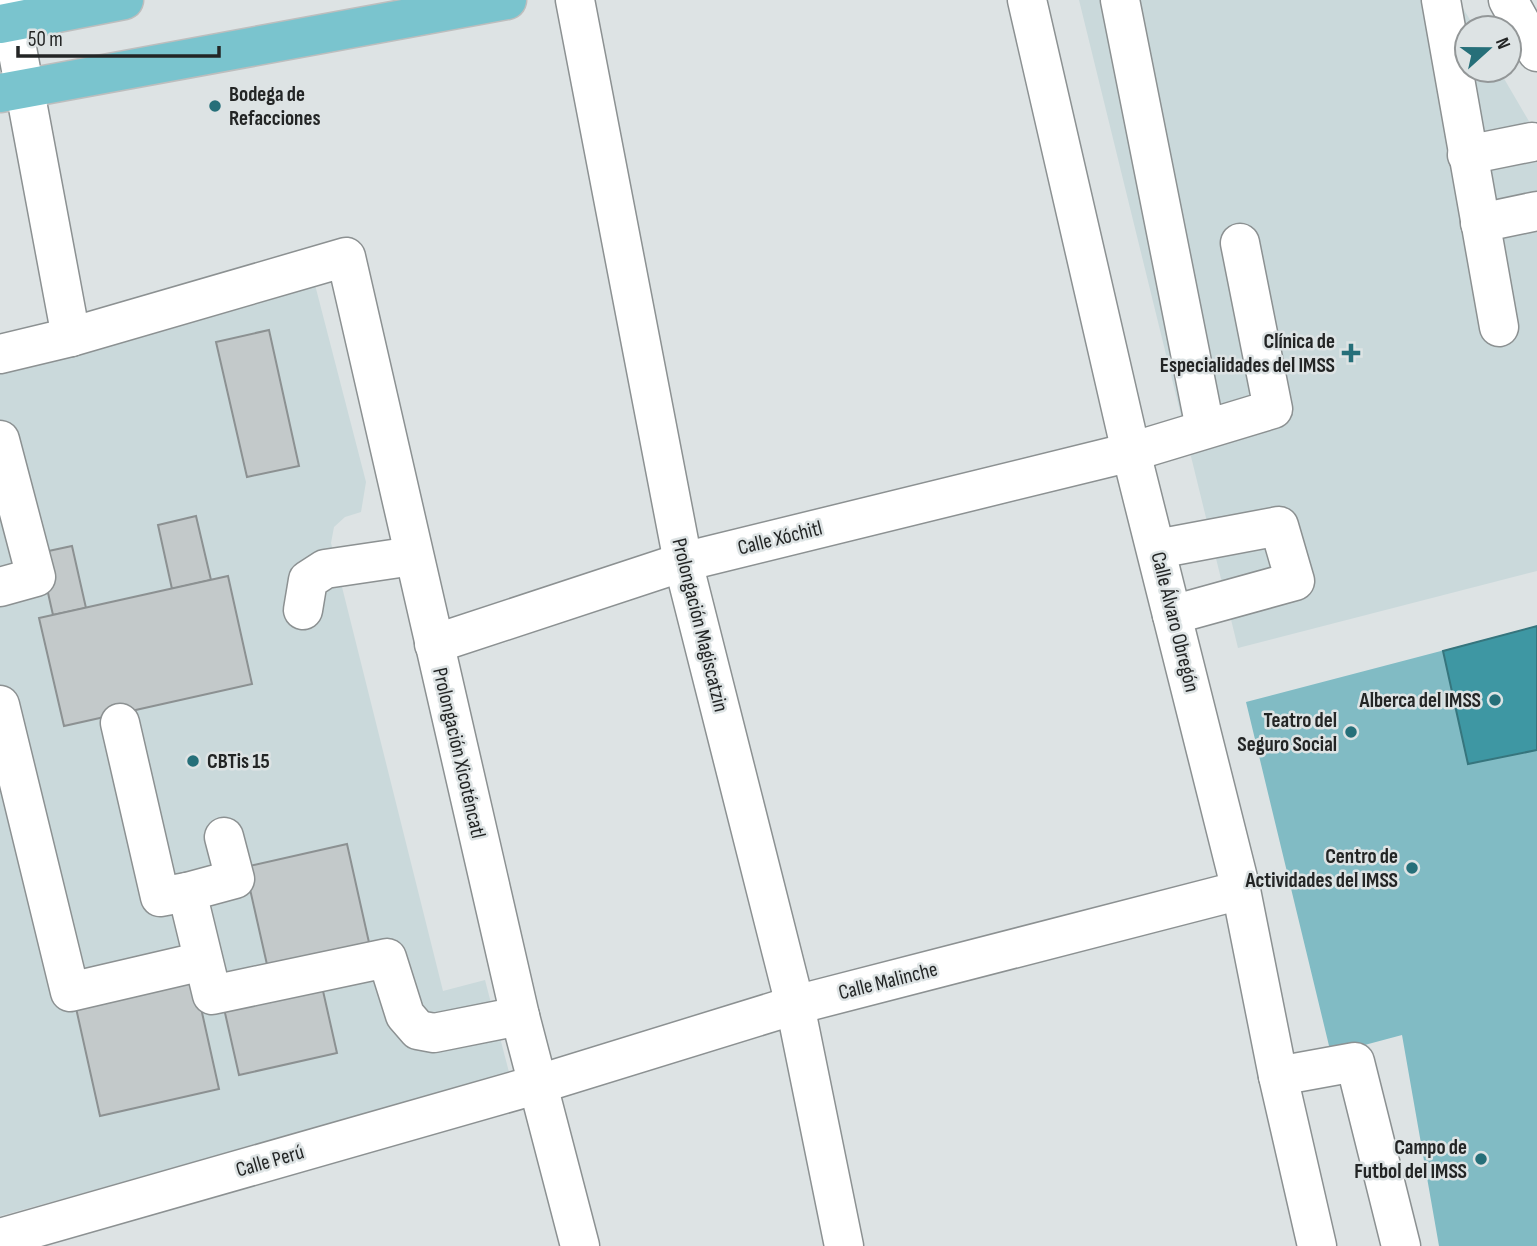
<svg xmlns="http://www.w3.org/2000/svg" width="1537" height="1246" font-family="'Sofia Sans Condensed',sans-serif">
  <rect width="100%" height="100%" fill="#dde3e4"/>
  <g fill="#cad9db">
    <polygon points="1079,0 1458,0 1475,28 1467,28 1467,70 1499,70 1537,135 1537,571 1238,648"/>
    <polygon points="313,277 366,482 361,512 345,517 334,527 331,543 443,991 485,980 510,1076 0,1216 0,356"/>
  </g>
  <polygon fill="#81bbc4" points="1537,626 1537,1246 1439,1246 1402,1035 1331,1054 1246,702"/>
  <polygon fill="#3e97a3" stroke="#36757d" stroke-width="2" points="1537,626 1537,750 1468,764 1443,651"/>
  <g fill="#c3c9ca" stroke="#8c9192" stroke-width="2">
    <polygon points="269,330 299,466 247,477 216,342"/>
    <polygon points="196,516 211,580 172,589 158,525"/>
    <polygon points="72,546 86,608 53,615 39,553"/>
    <polygon points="228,576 252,684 64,726 39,618"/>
    <polygon points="347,844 370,947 268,969 245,867"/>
    <polygon points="195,981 219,1089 100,1116 76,1008"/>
    <polygon points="321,982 337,1053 239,1075 223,1004"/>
  </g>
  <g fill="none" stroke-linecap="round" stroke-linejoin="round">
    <defs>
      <g id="minor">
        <polyline points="8,0 71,337"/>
        <polyline points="575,0 683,562 795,1005 844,1246"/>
        <polyline points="1027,0 1131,452 1241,890 1278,1076 1317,1246"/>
        <polyline points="1120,0 1205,428"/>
        <polyline points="1441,0 1499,327"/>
        <polyline points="1508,0 1537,52"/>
        <polyline points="1467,155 1532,142"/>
        <polyline points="1480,223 1537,211"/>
        <polyline points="0,354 71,337 346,257 520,1016 580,1246"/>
        <polyline points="0,440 36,577 0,587"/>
        <polyline points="1157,549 1279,526 1295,581 1172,615"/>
        <polyline points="303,610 308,580 325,569 413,556"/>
        <polyline points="434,644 683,562 1131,452 1273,409 1240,243"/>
        <polyline points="0,705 70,992 203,961"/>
        <polyline points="120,723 160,897 187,892"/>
        <polyline points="224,837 235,879 187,892 212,995 387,958 405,1015 418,1030 434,1033 520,1016"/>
        <polyline points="1278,1076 1355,1062 1401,1246"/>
        <polyline points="0,1238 539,1084 795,1005 1241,890"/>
      </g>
      <g id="major">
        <polyline points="0,24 124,0"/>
        <polyline points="0,93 507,0"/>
      </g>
    </defs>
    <use href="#minor" stroke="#8c9192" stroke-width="41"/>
    <use href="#major" stroke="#bdbebe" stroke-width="41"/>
    <use href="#minor" stroke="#fff" stroke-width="38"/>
    <use href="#major" stroke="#7ac4ce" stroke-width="38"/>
  </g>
  <g fill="#266f79" stroke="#dde3e4" stroke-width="2.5">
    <circle cx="215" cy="106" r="7"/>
    <path d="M1347.5 342.5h7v7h7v7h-7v7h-7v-7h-7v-7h7z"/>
    <circle cx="1495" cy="700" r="7"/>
    <circle cx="1351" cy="732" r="7"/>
    <circle cx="193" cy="761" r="7"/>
    <circle cx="1412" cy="868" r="7"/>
    <circle cx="1481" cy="1159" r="7"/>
  </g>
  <g text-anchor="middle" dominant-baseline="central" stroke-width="5" stroke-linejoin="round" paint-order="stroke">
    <g font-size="21" font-weight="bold" fill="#232525" stroke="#dde3e4" text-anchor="end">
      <text x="229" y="94" text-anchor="start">Bodega de<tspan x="229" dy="24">Refacciones</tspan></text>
      <text x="1335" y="341">Clínica de<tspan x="1335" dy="24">Especialidades del IMSS</tspan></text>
      <text x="1481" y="700">Alberca del IMSS</text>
      <text x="1337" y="720">Teatro del<tspan x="1337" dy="24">Seguro Social</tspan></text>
      <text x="207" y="761" text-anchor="start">CBTis 15</text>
      <text x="1398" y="856">Centro de<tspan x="1398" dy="24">Actividades del IMSS</tspan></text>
      <text x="1467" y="1147">Campo de<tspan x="1467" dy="24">Futbol del IMSS</tspan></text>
    </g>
    <g font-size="21" fill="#232525" stroke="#dde3e4">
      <text transform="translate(780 538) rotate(-14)">Calle Xóchitl</text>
      <text transform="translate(1175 622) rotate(76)">Calle Álvaro Obregón</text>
      <text transform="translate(700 625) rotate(76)">Prolongación Magiscatzin</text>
      <text transform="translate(459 753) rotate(77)">Prolongación Xicoténcatl</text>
      <text transform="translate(888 981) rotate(-14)">Calle Malinche</text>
      <text transform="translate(270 1161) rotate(-16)">Calle Perú</text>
    </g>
  </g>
  <g transform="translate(1488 49) rotate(69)"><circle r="33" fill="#dde3e4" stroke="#939798" stroke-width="2"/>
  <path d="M0-5L12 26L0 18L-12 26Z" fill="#266f79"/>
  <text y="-10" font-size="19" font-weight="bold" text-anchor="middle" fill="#232525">N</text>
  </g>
  <path d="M18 46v10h201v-10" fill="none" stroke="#232525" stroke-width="3.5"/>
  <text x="28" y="46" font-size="21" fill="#232525" stroke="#dde3e4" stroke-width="5" paint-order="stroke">50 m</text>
</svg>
